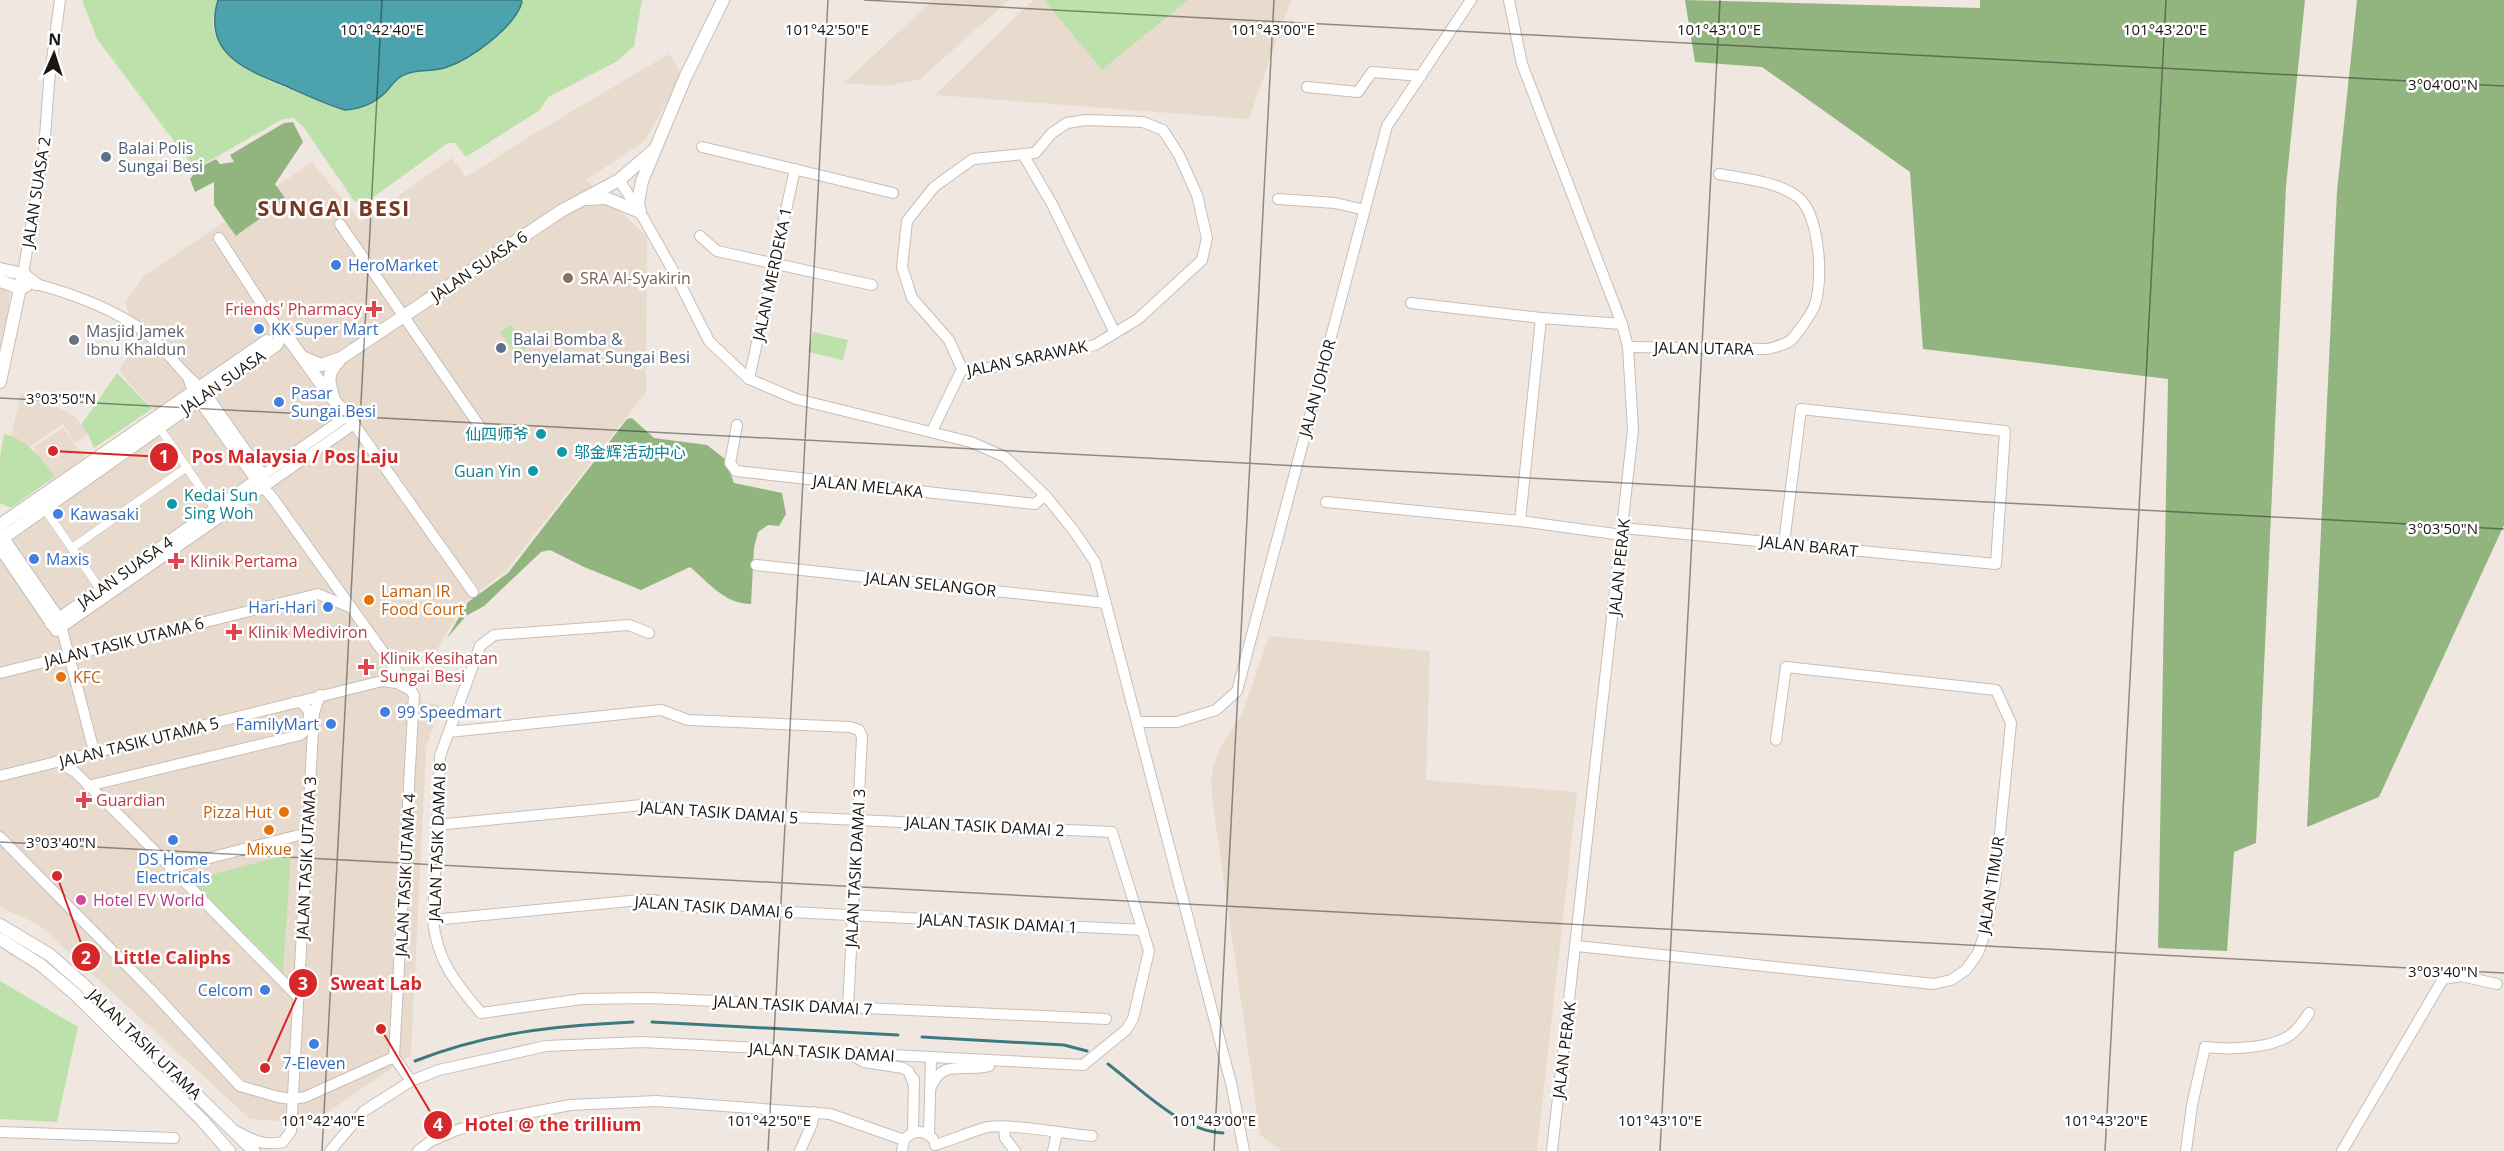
<svg xmlns="http://www.w3.org/2000/svg" width="2504" height="1151" font-family="'Open Sans','Noto Sans SC',sans-serif">
  <rect width="100%" height="100%" fill="#f0e8e0"/>
  <g fill="#e8dbcd">
    <polygon points="933,0 1009,0 920,79 886,86 844,83"/>
    <polygon points="1033,0 1044,0 1102,70 1188,0 1291,0 1249,119 935,95"/>
    <polygon points="669,54 682,75 645,141 586,180 647,236 646,392 506,571 466,601 438,648 429,657 421,650 399,667 418,693 422,702 440,705 426,749 411,1055 312,1123 250,1119 39,925 0,907 0,539 53,495 34,447 63,428 86,459 156,413 119,371 137,339 125,302 144,276 312,162 361,222 452,158 466,177 537,132"/>
    <polygon points="0,289 9,292 9,307 0,359"/>
    <polygon points="21,393 45,400 75,417 88,434 75,443 63,424 29,447 11,436"/>
    <polygon points="1269,636 1430,651 1426,780 1577,792 1537,1151 1282,1151 1260,1135 1213,805 1211,780 1214,764 1221,746 1243,712"/>
  </g>
  <g fill="#bce1aa">
    <path d="M82,0H218C216,8 213,15 213,23C216,70 299,92 336,107L392,85L398,78L413,72L522,3L521,0H642L634,46L616,62L548,97L540,110L466,157L455,143H448L364,204L354,201L305,129L294,118L283,119L195,169L97,39Z"/>
    <polygon points="1044,0 1188,0 1102,70"/>
    <polygon points="511,325 527,347 516,355 500,332"/>
    <polygon points="813,332 848,340 843,360 808,352"/>
    <polygon points="117,373 152,409 94,448 88,434 81,425"/>
    <path d="M4,434C27,439 41,459 55,476L11,508L0,503V458Z"/>
    <polygon points="291,854 283,972 191,880"/>
    <polygon points="0,981 78,1027 57,1122 0,1119"/>
  </g>
  <g fill="#92b580">
    <polygon points="1685,0 1980,8 1980,0 2305,0 2286,186 2256,843 2234,852 2227,951 2158,948 2168,379 1923,349 1910,172 1762,67 1695,62"/>
    <polygon points="2357,0 2504,0 2504,525 2379,797 2307,827 2337,191"/>
    <path d="M293,122L303,142L275,184L285,198C272,213 252,223 236,236L214,205V182L195,192L190,179L198,168L216,159L220,164L234,162L230,155L284,123Z"/>
    <path d="M632,418L654,438L707,445L725,459L734,483L782,493L786,514L779,526L768,525L758,532L754,548L751,604C725,604 709,583 690,567L641,590L584,567L550,550L541,552L484,606L466,616L447,638L468,602L508,573L627,419Z"/>
  </g>
  <path fill="#4ca3ae" stroke="#3d7980" stroke-width="1.5" d="M218,0H521L522,2C515,27 471,59 447,67C434,72 419,69 406,74C397,77 392,85 386,92C375,103 360,109 345,110C325,104 306,95 288,87C246,70 202,54 218,0Z"/>
  <g fill="none" stroke-linecap="round" stroke-linejoin="round">
    <g stroke="#3d7980" stroke-width="3">
      <polyline points="652,1022 898,1035"/>
      <polyline points="922,1037 1064,1045 1087,1051"/>
      <path d="M415,1061C489,1032 555,1026 633,1022"/>
      <path d="M1108,1064C1141,1089 1181,1131 1223,1133"/>
    </g>
    <defs>
      <g id="pedestrian">
        <polyline points="159,427 215,509"/>
        <polyline points="44,508 100,589"/>
        <polyline points="72,548 187,467"/>
      </g>
      <g id="minor">
        <polyline points="1509,0 1522,64 1622,324 1628,347 1633,430 1552,1151"/>
        <polyline points="1307,87 1358,92 1372,72 1421,76"/>
        <polyline points="702,147 893,193"/>
        <polyline points="1024,156 1052,204 1115,333"/>
        <polyline points="619,180 640,212 675,274 709,341 749,379 796,399 971,442 1005,457 1045,495 1074,531 1095,562 1232,1087 1244,1151"/>
        <polyline points="1278,199 1335,203 1365,210"/>
        <polyline points="340,224 485,434"/>
        <polyline points="700,236 717,251 872,285"/>
        <polyline points="219,238 282,335"/>
        <polyline points="23,274 44,150 49,82 60,0"/>
        <path d="M36,284C73,294 114,309 145,332C167,348 179,373 201,387L263,475V480"/>
        <polyline points="1411,303 1541,318 1622,324"/>
        <path d="M1628,347L1768,349C1775,347 1784,345 1790,341C1795,337 1812,313 1814,307C1824,282 1820,215 1798,197C1776,181 1745,179 1719,174"/>
        <polyline points="749,379 795,169"/>
        <polyline points="189,380 193,392 256,480 272,497 414,695 394,1057 411,1081"/>
        <polyline points="737,425 730,463 736,471 1035,504 1045,495"/>
        <polyline points="932,431 962,369 979,370 1095,345 1138,319 1202,260 1207,238 1197,195 1179,155 1163,130 1143,122 1086,120 1067,123 1052,133 1035,153 973,159 934,187 907,221 902,267 912,298 949,340 962,369"/>
        <polyline points="1326,502 1520,521 1622,535"/>
        <polyline points="1520,521 1541,318"/>
        <polyline points="1623,528 1996,564 2005,431 1801,409 1784,543"/>
        <polyline points="0,532 59,618 94,751"/>
        <polyline points="0,549 54,628"/>
        <polyline points="756,565 1106,603"/>
        <polyline points="50,624 347,416"/>
        <polyline points="56,631 354,424 473,592"/>
        <path d="M649,633L629,625L494,635L480,646L440,756L433,920C437,961 455,982 481,1013L582,999L650,998L1106,1019"/>
        <polyline points="0,673 318,594 347,606"/>
        <polyline points="1137,722 1177,722 1216,710 1237,691 1387,126 1471,0"/>
        <polyline points="449,732 661,710 688,720 850,727 859,730 862,737 848,1007"/>
        <polyline points="57,761 75,772 126,822 298,997"/>
        <polyline points="0,776 382,681 397,683 409,689"/>
        <polyline points="88,786 300,735 308,728 309,711 302,703 295,702"/>
        <polyline points="0,837 152,991 240,1086 278,1097 292,1099 305,1097 394,1057"/>
        <polyline points="170,868 307,833"/>
        <polyline points="433,920 640,900 652,900 691,907 1143,930"/>
        <polyline points="1577,946 1934,984 1951,980 1966,970 1978,953 1985,933 1995,883 2011,723 1996,690 1786,667 1776,740"/>
        <polyline points="852,1055 864,1062 903,1068 909,1072 914,1085"/>
        <path d="M930,1089C943,1057 963,1073 989,1066"/>
        <polyline points="1004,1127 1005,1138 1015,1151"/>
        <polyline points="0,1132 174,1138"/>
        <path d="M238,1132C254,1141 265,1146 283,1142L291,1131L314,713L320,695"/>
        <polyline points="913,1133 914,1079"/>
        <polyline points="929,1135 931,1058"/>
        <path d="M935,1145C952,1140 967,1133 984,1128C1005,1122 1066,1134 1092,1136"/>
        <polyline points="330,1151 364,1111 411,1081 439,1070 546,1046 642,1042 1083,1065 1126,1030 1133,1019 1149,951 1112,832 689,812 642,805 436,825"/>
        <polyline points="418,1151 431,1141 457,1130 497,1119 570,1105 656,1101 830,1114 904,1140"/>
        <polyline points="800,1151 812,1124 814,1112"/>
        <path d="M902,1151L904,1140C912,1130 924,1129 933,1139"/>
        <polyline points="1053,1151 1057,1133"/>
        <path d="M2186,1151L2192,1105L2205,1047C2229,1050 2277,1049 2295,1031C2300,1026 2305,1019 2309,1013"/>
        <polyline points="2342,1151 2443,979 2461,976 2497,984"/>
      </g>
      <g id="tertiary">
        <polyline points="587,199 606,198 640,212"/>
        <polyline points="640,212 638,203 642,181 685,78 723,0"/>
        <polyline points="0,269 23,274 36,284"/>
        <polyline points="0,281 20,288 26,286"/>
        <polyline points="282,335 289,339 324,388 354,424"/>
        <polyline points="302,357 321,365 341,358 561,211 619,180 655,149"/>
        <polyline points="0,382 23,274"/>
        <path d="M333,396C328,380 327,373 339,361"/>
        <polyline points="0,525 267,341"/>
        <polyline points="0,540 276,345 282,335"/>
        <polyline points="0,925 50,955 84,985 254,1151"/>
        <polyline points="0,939 41,965 75,994 202,1120 229,1151"/>
      </g>
    </defs>
    <use href="#pedestrian" stroke="#c6beb7" stroke-width="9"/>
    <use href="#minor" stroke="#c6beb7" stroke-width="12"/>
    <use href="#tertiary" stroke="#c6beb7" stroke-width="14"/>
    <use href="#pedestrian" stroke="#fff" stroke-width="8"/>
    <use href="#minor" stroke="#fff" stroke-width="10"/>
    <use href="#tertiary" stroke="#fff" stroke-width="12"/>
  </g>
  <path fill="none" stroke="#191613" stroke-width="1.5" stroke-opacity="0.45" d="M864,0L2504,86M0,398L2504,529M0,842L2504,973M322,1151L382,0M768,1151L828,0M1214,1151L1274,0M1660,1151L1720,0M2105,1151L2166,0"/>
  <g fill="#5c6f8a" stroke="#fff" stroke-width="2">
    <circle cx="106" cy="157" r="6"/>
    <circle cx="501" cy="348" r="6"/>
  </g>
  <g fill="#3f7fe0" stroke="#fff" stroke-width="2">
    <circle cx="336" cy="265" r="6"/>
    <circle cx="259" cy="329" r="6"/>
    <circle cx="279" cy="402" r="6"/>
    <circle cx="58" cy="514" r="6"/>
    <circle cx="34" cy="559" r="6"/>
    <circle cx="328" cy="607" r="6"/>
    <circle cx="385" cy="712" r="6"/>
    <circle cx="331" cy="724" r="6"/>
    <circle cx="173" cy="840" r="6"/>
    <circle cx="265" cy="990" r="6"/>
    <circle cx="314" cy="1044" r="6"/>
  </g>
  <circle fill="#8d6e63" stroke="#fff" stroke-width="2" cx="568" cy="278" r="6"/>
  <g fill="#e0444e" stroke="#fff" stroke-width="2">
    <path d="M371 300h6v6h6v6h-6v6h-6v-6h-6v-6h6z"/>
    <path d="M173 552h6v6h6v6h-6v6h-6v-6h-6v-6h6z"/>
    <path d="M231 623h6v6h6v6h-6v6h-6v-6h-6v-6h6z"/>
    <path d="M363 658h6v6h6v6h-6v6h-6v-6h-6v-6h6z"/>
    <path d="M81 791h6v6h6v6h-6v6h-6v-6h-6v-6h6z"/>
  </g>
  <circle fill="#6b7280" stroke="#fff" stroke-width="2" cx="74" cy="340" r="6"/>
  <g fill="#0f9aa8" stroke="#fff" stroke-width="2">
    <circle cx="541" cy="434" r="6"/>
    <circle cx="562" cy="452" r="6"/>
    <circle cx="533" cy="471" r="6"/>
    <circle cx="172" cy="504" r="6"/>
  </g>
  <g fill="#e8710a" stroke="#fff" stroke-width="2">
    <circle cx="369" cy="600" r="6"/>
    <circle cx="61" cy="677" r="6"/>
    <circle cx="284" cy="812" r="6"/>
    <circle cx="269" cy="830" r="6"/>
  </g>
  <circle fill="#d1479c" stroke="#fff" stroke-width="2" cx="81" cy="900" r="6"/>
  <g text-anchor="middle" dominant-baseline="central" stroke-width="5" stroke-linejoin="round" paint-order="stroke">
    <g font-size="16" fill="#4e5e75" stroke="#fff" text-anchor="start">
      <text x="118" y="148">Balai Polis<tspan x="118" dy="18">Sungai Besi</tspan></text>
      <text x="513" y="339">Balai Bomba &amp;<tspan x="513" dy="18">Penyelamat Sungai Besi</tspan></text>
    </g>
    <g font-size="16" fill="#191613" stroke="#fff">
      <text transform="translate(36 192) rotate(-81)">JALAN SUASA 2</text>
      <text transform="translate(479 266) rotate(-34)">JALAN SUASA 6</text>
      <text transform="translate(772 274) rotate(-78)">JALAN MERDEKA 1</text>
      <text transform="translate(1704 348) rotate(1)">JALAN UTARA</text>
      <text transform="translate(1027 358) rotate(-12)">JALAN SARAWAK</text>
      <text transform="translate(223 382) rotate(-35)">JALAN SUASA</text>
      <text transform="translate(1317 388) rotate(-75)">JALAN JOHOR</text>
      <text transform="translate(868 486) rotate(6)">JALAN MELAKA</text>
      <text transform="translate(1809 546) rotate(6)">JALAN BARAT</text>
      <text transform="translate(1619 567) rotate(-84)">JALAN PERAK</text>
      <text transform="translate(125 572) rotate(-35)">JALAN SUASA 4</text>
      <text transform="translate(931 584) rotate(6)">JALAN SELANGOR</text>
      <text transform="translate(124 642) rotate(-14)">JALAN TASIK UTAMA 6</text>
      <text transform="translate(139 742) rotate(-14)">JALAN TASIK UTAMA 5</text>
      <text transform="translate(719 812) rotate(4)">JALAN TASIK DAMAI 5</text>
      <text transform="translate(985 826) rotate(3)">JALAN TASIK DAMAI 2</text>
      <text transform="translate(437 842) rotate(-88)">JALAN TASIK DAMAI 8</text>
      <text transform="translate(306 858) rotate(-87)">JALAN TASIK UTAMA 3</text>
      <text transform="translate(855 868) rotate(-87)">JALAN TASIK DAMAI 3</text>
      <text transform="translate(405 875) rotate(-87)">JALAN TASIK UTAMA 4</text>
      <text transform="translate(1991 885) rotate(-81)">JALAN TIMUR</text>
      <text transform="translate(714 907) rotate(4)">JALAN TASIK DAMAI 6</text>
      <text transform="translate(998 923) rotate(3)">JALAN TASIK DAMAI 1</text>
      <text transform="translate(793 1005) rotate(3)">JALAN TASIK DAMAI 7</text>
      <text transform="translate(145 1044) rotate(44)">JALAN TASIK UTAMA</text>
      <text transform="translate(1564 1050) rotate(-83)">JALAN PERAK</text>
      <text transform="translate(822 1052) rotate(3)">JALAN TASIK DAMAI</text>
    </g>
    <g font-size="16" fill="#366cbe" stroke="#fff" text-anchor="start">
      <text x="348" y="265">HeroMarket</text>
      <text x="271" y="329">KK Super Mart</text>
      <text x="291" y="393">Pasar<tspan x="291" dy="18">Sungai Besi</tspan></text>
      <text x="70" y="514">Kawasaki</text>
      <text x="46" y="559">Maxis</text>
      <text x="316" y="607" text-anchor="end">Hari-Hari</text>
      <text x="397" y="712">99 Speedmart</text>
      <text x="319" y="724" text-anchor="end">FamilyMart</text>
      <text x="173" y="859" text-anchor="middle">DS Home<tspan x="173" dy="18">Electricals</tspan></text>
      <text x="253" y="990" text-anchor="end">Celcom</text>
      <text x="314" y="1063" text-anchor="middle">7-Eleven</text>
    </g>
    <g font-size="16" fill="#785e54" stroke="#fff" text-anchor="start">
      <text x="580" y="278">SRA Al-Syakirin</text>
    </g>
    <g font-size="16" fill="#be3a42" stroke="#fff" text-anchor="start">
      <text x="362" y="309" text-anchor="end">Friends' Pharmacy</text>
      <text x="190" y="561">Klinik Pertama</text>
      <text x="248" y="632">Klinik Mediviron</text>
      <text x="380" y="658">Klinik Kesihatan<tspan x="380" dy="18">Sungai Besi</tspan></text>
      <text x="96" y="800">Guardian</text>
    </g>
    <g font-size="16" fill="#5b616d" stroke="#fff" text-anchor="start">
      <text x="86" y="331">Masjid Jamek<tspan x="86" dy="18">Ibnu Khaldun</tspan></text>
    </g>
    <g font-size="16" fill="#0d838f" stroke="#fff" text-anchor="end">
      <text x="529" y="434">仙四师爷</text>
      <text x="574" y="452" text-anchor="start">邬金辉活动中心</text>
      <text x="521" y="471">Guan Yin</text>
      <text x="184" y="495" text-anchor="start">Kedai Sun<tspan x="184" dy="18">Sing Woh</tspan></text>
    </g>
    <g font-size="16" fill="#c56008" stroke="#fff" text-anchor="start">
      <text x="381" y="591">Laman IR<tspan x="381" dy="18">Food Court</tspan></text>
      <text x="73" y="677">KFC</text>
      <text x="272" y="812" text-anchor="end">Pizza Hut</text>
      <text x="269" y="849" text-anchor="middle">Mixue</text>
    </g>
    <g font-size="16" fill="#b23c85" stroke="#fff" text-anchor="start">
      <text x="93" y="900">Hotel EV World</text>
    </g>
    <g font-size="22" font-weight="bold" letter-spacing="1.5" fill="#793620" stroke="#fff">
      <text x="334" y="207">SUNGAI BESI</text>
    </g>
  </g>
  <g font-size="15" text-anchor="middle" fill="#191613" stroke="#fff" stroke-width="5" stroke-linejoin="round" paint-order="stroke">
    <text x="382" y="35">101°42'40"E</text>
    <text x="827" y="35">101°42'50"E</text>
    <text x="1273" y="35">101°43'00"E</text>
    <text x="1719" y="35">101°43'10"E</text>
    <text x="2165" y="35">101°43'20"E</text>
    <text x="2443" y="90">3°04'00"N</text>
    <text x="61" y="404">3°03'50"N</text>
    <text x="2443" y="534">3°03'50"N</text>
    <text x="61" y="848">3°03'40"N</text>
    <text x="2443" y="977">3°03'40"N</text>
    <text x="323" y="1126">101°42'40"E</text>
    <text x="769" y="1126">101°42'50"E</text>
    <text x="1214" y="1126">101°43'00"E</text>
    <text x="1660" y="1126">101°43'10"E</text>
    <text x="2106" y="1126">101°43'20"E</text>
  </g>
  <path fill="none" stroke="#d62828" stroke-width="2" d="M53 451L164 457M57 876L86 957M265 1068L303 983M381 1029L438 1125"/>
  <g fill="#d62828" stroke="#fff" stroke-width="2">
    <circle cx="53" cy="451" r="6"/>
    <circle cx="57" cy="876" r="6"/>
    <circle cx="265" cy="1068" r="6"/>
    <circle cx="381" cy="1029" r="6"/>
    <circle cx="164" cy="457" r="15"/>
    <circle cx="86" cy="957" r="15"/>
    <circle cx="303" cy="983" r="15"/>
    <circle cx="438" cy="1125" r="15"/>
  </g>
  <g font-size="18" text-anchor="middle" font-weight="bold" fill="#fff">
    <text x="164" y="463">1</text>
    <text x="86" y="964">2</text>
    <text x="303" y="990">3</text>
    <text x="438" y="1131">4</text>
  </g>
  <g font-size="18" text-anchor="middle" font-weight="bold" fill="#d62828" stroke="#fff" stroke-width="5" stroke-linejoin="round" paint-order="stroke">
    <text x="295" y="463">Pos Malaysia / Pos Laju</text>
    <text x="172" y="964">Little Caliphs</text>
    <text x="376" y="990">Sweat Lab</text>
    <text x="553" y="1131">Hotel @ the trillium</text>
  </g>
  <g transform="translate(54 54) rotate(3)" stroke="#ffffff" stroke-width="4.5" paint-order="stroke">
  <path d="M0-4.5L10 22L0 15L-10 22Z" fill="#191613"/>
  <text y="-9" font-size="16" font-weight="bold" text-anchor="middle" fill="#191613">N</text>
  </g>
</svg>
